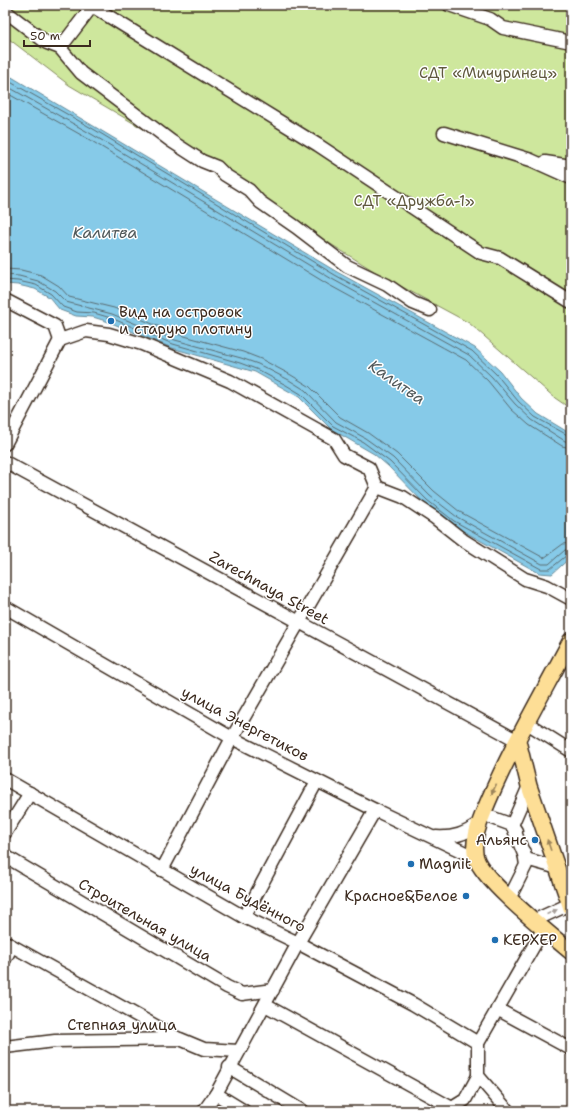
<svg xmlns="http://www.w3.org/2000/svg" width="576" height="1116" font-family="'Shantell Sans',sans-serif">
  <rect width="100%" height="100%" fill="#fff"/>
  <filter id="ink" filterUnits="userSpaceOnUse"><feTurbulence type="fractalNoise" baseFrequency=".025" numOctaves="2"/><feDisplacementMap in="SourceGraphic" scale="8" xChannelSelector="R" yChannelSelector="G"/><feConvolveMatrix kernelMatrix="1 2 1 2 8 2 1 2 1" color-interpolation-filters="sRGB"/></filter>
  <g filter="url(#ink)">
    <polygon fill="#cee79d" stroke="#84885e" points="5,5 571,5 571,409 555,398 469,323 382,276 189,156 69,85 5,36"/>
    <polygon fill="#86cae8" stroke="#688a97" points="5,73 337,272 475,348 500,371 521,398 538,414 571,434 571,557 552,574 539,573 452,525 424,503 388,466 374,454 331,429 299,397 255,372 172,348 109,322 93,317 76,316 60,310 49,297 35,289 18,285 5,284"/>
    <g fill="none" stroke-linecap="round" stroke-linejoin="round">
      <g stroke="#596a6f" stroke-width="1">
        <polyline points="5,79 95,130 335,275 472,351 496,374 518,401 535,417 571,437"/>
        <polyline points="5,85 93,135 332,279 469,355 492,377 515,404 532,420 565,441 571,442"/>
        <polyline points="5,92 90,140 329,285 466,360 488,381 511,409 529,425 562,446 571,448"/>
        <polyline points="5,269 21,270 41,275 59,286 69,297 114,308 177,334 243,352 261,359 291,375 309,386 340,417 368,433 397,454 434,491 460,512 544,558 563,544 571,543"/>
        <polyline points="5,275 19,276 38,281 55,291 66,302 112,314 175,340 241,358 258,364 289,380 305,390 336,422 365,438 393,458 430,496 457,517 542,564 549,564 565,550 571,549"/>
        <polyline points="5,280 18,281 36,285 51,294 63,307 77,312 94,313 111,318 173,344 240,363 256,369 286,385 301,394 333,426 363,442 390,462 427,500 454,521 541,569 550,569 567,555 571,554"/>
      </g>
      <defs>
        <g id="minor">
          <polyline points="449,5 490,19 503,28 571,42"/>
          <polyline points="92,6 318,145 481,253 500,258 571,302"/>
          <polyline points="5,11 47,43 60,48 81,73 171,141 202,161 217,167 225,175 249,190 260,202 296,227 347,266 387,285 413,303 430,310"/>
          <polyline points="60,48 93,5"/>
          <polyline points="444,133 531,160 571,178"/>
          <polyline points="545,162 571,166"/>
          <polyline points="5,300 55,326 60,340 86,331 109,334 142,344 230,381 334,439 344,455 369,468 377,487 403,497 435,518 463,540 525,579 547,586 569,598"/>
          <polyline points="5,444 60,340"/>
          <polyline points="5,462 518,741"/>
          <polyline points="5,607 232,738 375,810 476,858"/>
          <polyline points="527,723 571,751"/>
          <polyline points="5,779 244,917 298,943 413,1004 478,1043"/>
          <polyline points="529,786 512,825 526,859 558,868"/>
          <polyline points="482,814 512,825 516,831"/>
          <polyline points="5,833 30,793"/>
          <path d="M436,837C454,838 465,834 479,824"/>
          <polyline points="5,856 227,987 242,994 273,990"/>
          <polyline points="162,870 232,738 377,487"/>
          <polyline points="510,897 526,865 524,852"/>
          <polyline points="244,917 317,781"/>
          <polyline points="535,920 570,904"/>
          <polyline points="5,942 179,1039"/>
          <polyline points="5,959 12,946"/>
          <polyline points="265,1005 452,1108 465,1100 478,1076"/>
          <polyline points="497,1009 571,1049"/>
          <polyline points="5,1047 55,1041 180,1039 204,1049 239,1051"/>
          <polyline points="229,1067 302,1111"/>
          <polyline points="216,1094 244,1111"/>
          <polyline points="204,1111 216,1094 298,943 375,810"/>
          <polyline points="508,1111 478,1076 478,1043 544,928"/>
        </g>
        <g id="major">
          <path d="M571,640C541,697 507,754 483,814C478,826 472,845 476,858C483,881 550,934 571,952"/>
          <polyline points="518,741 529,786 571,908"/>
        </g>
      </defs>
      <use href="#minor" stroke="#3b2a1e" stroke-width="15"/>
      <use href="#major" stroke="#3b2a1e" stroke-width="18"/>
      <use href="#minor" stroke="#fff" stroke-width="12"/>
      <use href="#major" stroke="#fdde96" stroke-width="15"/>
    </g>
    <defs><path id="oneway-solid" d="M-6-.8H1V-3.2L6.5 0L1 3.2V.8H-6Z"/></defs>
    <g fill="#9c845a">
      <use href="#oneway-solid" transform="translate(494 789) rotate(115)"/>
      <use href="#oneway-solid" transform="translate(549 845) rotate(-109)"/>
    </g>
    <use fill="#a79f9a" href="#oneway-solid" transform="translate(552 912) rotate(-24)"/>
  </g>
  <g fill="#1f6fb2" stroke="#fff" stroke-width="1.5">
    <circle cx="111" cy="321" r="4"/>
    <circle cx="535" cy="840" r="4"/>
    <circle cx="411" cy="864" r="4"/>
    <circle cx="466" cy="896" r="4"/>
    <circle cx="495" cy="940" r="4"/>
  </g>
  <g text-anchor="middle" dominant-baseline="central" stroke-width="3" stroke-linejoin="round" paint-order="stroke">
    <g font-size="15" fill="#60593e" stroke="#fff">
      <text x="488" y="73">СДТ «Мичуринец»</text>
      <text x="414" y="201">СДТ «Дружба-1»</text>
    </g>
    <g font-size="15" fill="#3b2a1e" stroke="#fff" text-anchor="start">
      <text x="119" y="312">Вид на островок<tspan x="119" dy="17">и старую плотину</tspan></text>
      <text x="527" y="840" text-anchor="end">Альянс</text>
      <text x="419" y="864">Magnit</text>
      <text x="458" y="896" text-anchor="end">Красное&amp;Белое</text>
      <text x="503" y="940">КЕРХЕР</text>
    </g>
    <g font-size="15" fill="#3b2a1e" stroke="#fff">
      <text transform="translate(269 588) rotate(29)">Zarechnaya Street</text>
      <text transform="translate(245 724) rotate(28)">улица Энергетиков</text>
      <text transform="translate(248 898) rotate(28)">улица Будённого</text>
      <text transform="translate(145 920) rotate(30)">Строительная улица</text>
      <text x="122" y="1025">Степная улица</text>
    </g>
    <g font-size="16" font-style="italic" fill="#525a5b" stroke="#fff">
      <text x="105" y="232">Калитва</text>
      <text transform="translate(397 382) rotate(35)">Калитва</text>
    </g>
  </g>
  <rect width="576" height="1116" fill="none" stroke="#fff" stroke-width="20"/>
  <rect x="10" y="10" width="556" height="1096" fill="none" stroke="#3b2a1e" stroke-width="1.5" filter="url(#ink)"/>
  <path d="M24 40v6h66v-6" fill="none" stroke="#3b2a1e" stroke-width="2"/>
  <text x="30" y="40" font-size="12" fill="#3b2a1e" stroke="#ffffff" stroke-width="3" paint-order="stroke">50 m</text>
</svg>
